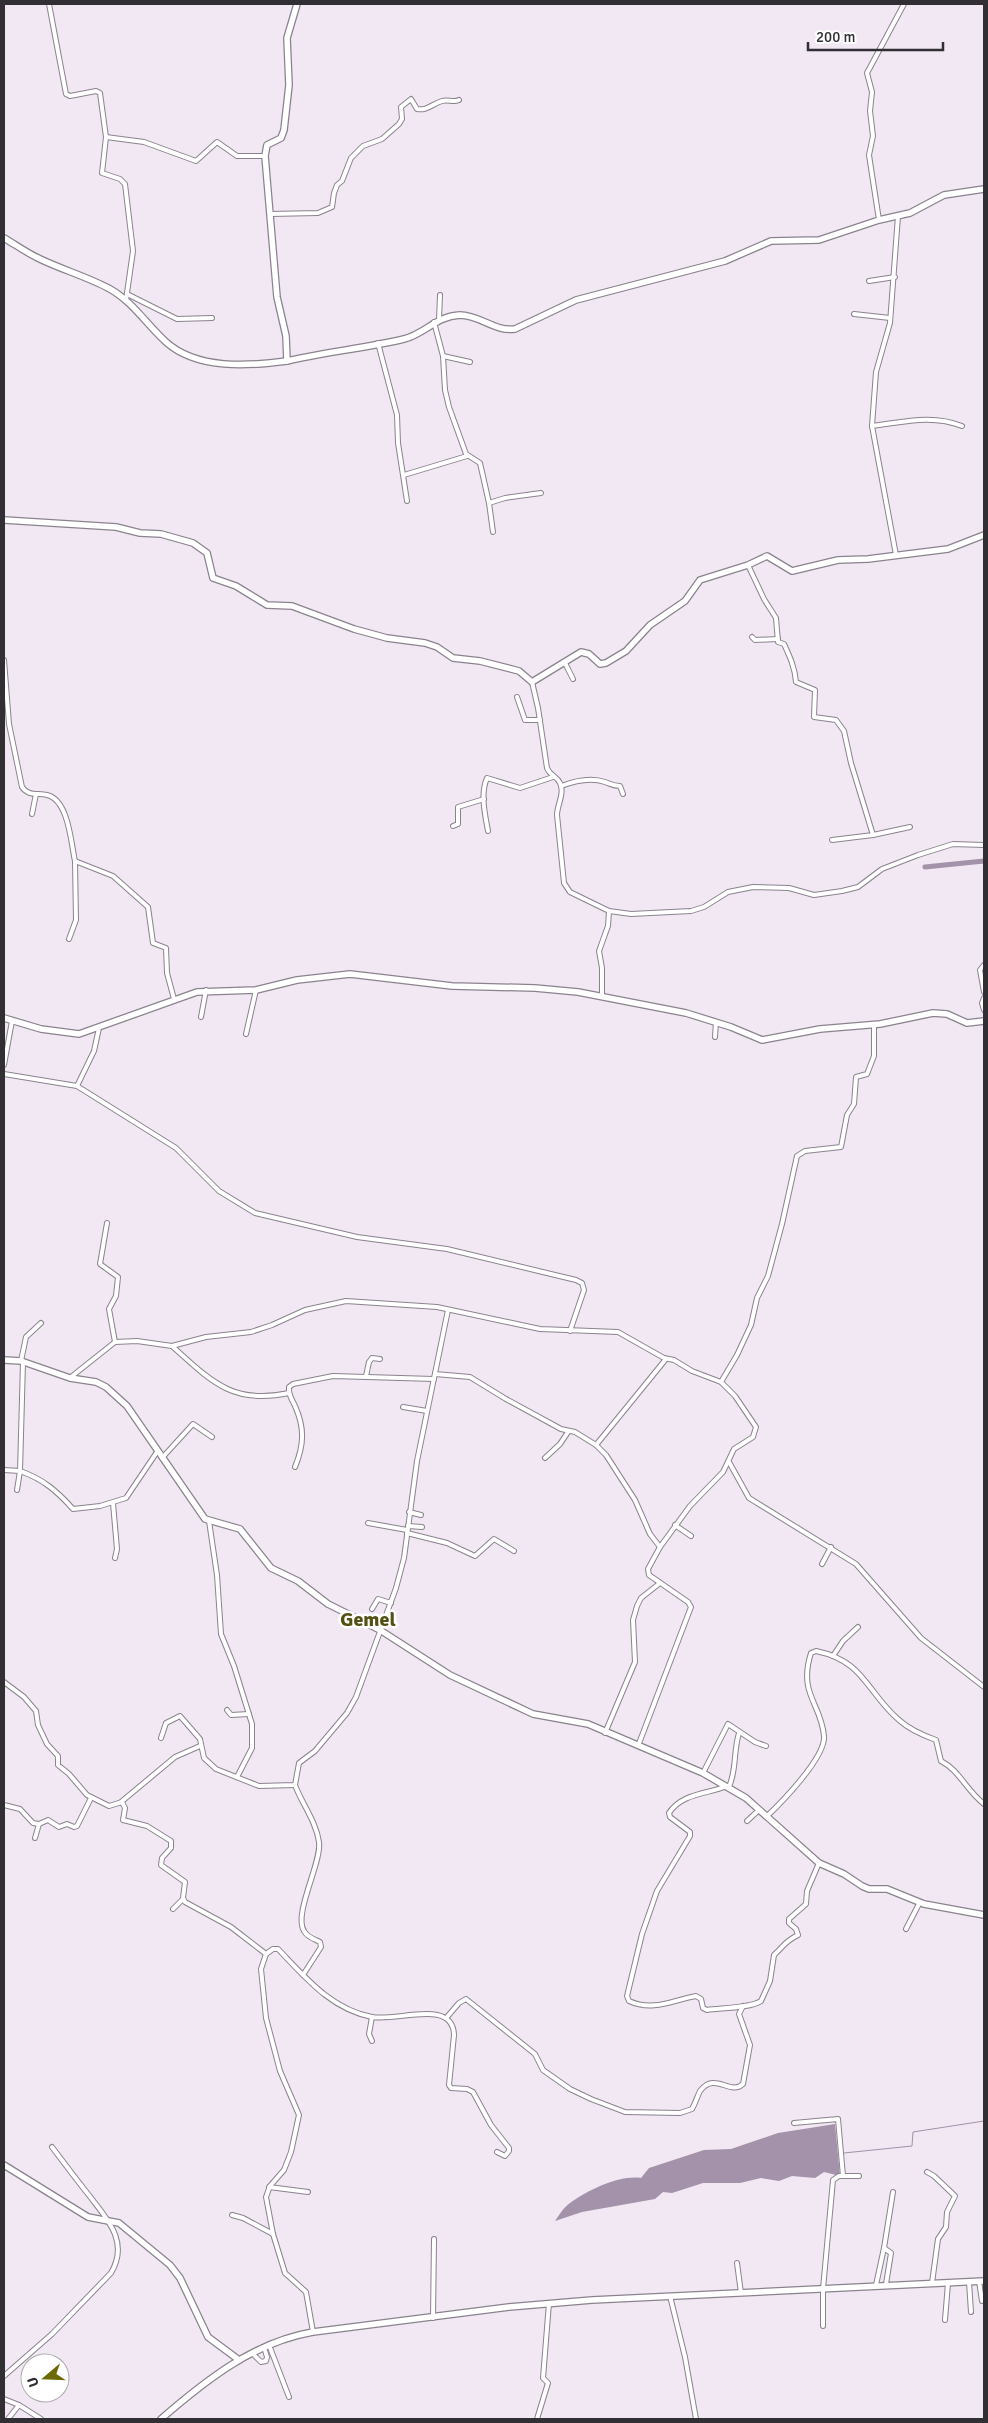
<svg xmlns="http://www.w3.org/2000/svg" width="988" height="2423" font-family="Signika,sans-serif">
  <rect width="100%" height="100%" fill="#f1e8f3"/>
  <path fill="#a491aa" d="M835,2124L840,2176L824,2172L815,2178L792,2176L779,2181L761,2178L740,2183H703L672,2193L663,2192L655,2199L582,2212L555,2221C559,2215 564,2207 570,2203C588,2190 619,2175 641,2178L649,2168L704,2150L731,2149L778,2133Z"/>
  <g fill="none" stroke-linecap="round" stroke-linejoin="round">
    <polyline stroke="#a491aa" stroke-width="1" points="844,2153 912,2146 913,2132 984,2121"/>
    <polyline stroke="#a491aa" stroke-width="5" points="925,867 984,861"/>
    <defs>
      <g id="street">
        <polyline points="49,4 66,94 70,96 96,91 100,93 106,137 102,173 120,179 125,184 133,251 126,300"/>
        <polyline points="106,137 144,142 196,161 217,142 237,156 265,156"/>
        <path d="M270,214L318,213L332,207L334,193L337,185L342,181L351,158L363,146L382,139L399,124L402,119L401,107L411,99L417,109C427,111 432,104 442,101C448,99 453,103 459,100"/>
        <polyline points="879,220 869,155 873,136 870,111 872,92 867,73 904,4"/>
        <polyline points="869,281 895,277"/>
        <polyline points="127,294 177,319 212,318"/>
        <polyline points="854,314 890,318"/>
        <polyline points="439,320 440,295"/>
        <polyline points="434,322 443,356 445,390 449,407 466,454 480,463 489,503 493,532"/>
        <polyline points="378,343 397,415 398,443 407,501"/>
        <polyline points="443,356 470,362"/>
        <path d="M872,426C904,422 932,414 962,426"/>
        <polyline points="404,475 467,456"/>
        <polyline points="489,503 505,498 541,493"/>
        <polyline points="896,555 872,426 876,372 890,323 898,216"/>
        <path d="M748,565L764,599L776,618L778,642L784,644C790,657 795,668 796,682L815,690L814,717L836,720L844,731L851,763L873,835L832,840"/>
        <polyline points="752,637 755,640 778,639"/>
        <path d="M4,660L9,724L22,787C28,796 37,793 47,795C69,800 71,844 75,861L113,876L148,907L153,943L166,948L167,973L174,999"/>
        <polyline points="565,663 573,679"/>
        <path d="M532,682L538,708L547,768C550,776 557,776 560,783C565,793 557,805 557,815L564,883L570,892L609,911L608,926L599,951L602,968V996"/>
        <polyline points="517,697 525,720 540,720"/>
        <path d="M561,786C574,781 591,777 605,782C611,784 613,786 620,786L623,794"/>
        <polyline points="32,814 36,794"/>
        <polyline points="453,826 458,824 458,807 484,799"/>
        <path d="M488,831C485,814 480,794 487,778L520,788L553,777"/>
        <polyline points="873,835 910,827"/>
        <polyline points="609,911 631,914 691,911 704,907 728,892 753,887 789,888 814,895 842,891 858,887 882,869 918,855 953,844 984,845"/>
        <polyline points="69,939 76,920 75,861"/>
        <polyline points="984,965 980,970 984,992"/>
        <polyline points="984,998 982,1003 984,1010"/>
        <polyline points="201,1017 206,990"/>
        <polyline points="246,1034 256,990"/>
        <polyline points="715,1037 716,1022"/>
        <polyline points="4,1065 12,1021"/>
        <polyline points="4,1074 77,1086 176,1148 219,1191 255,1213 357,1237 447,1249 576,1280 582,1283 584,1290 570,1331"/>
        <polyline points="77,1086 94,1051 99,1028"/>
        <polyline points="107,1223 100,1264 118,1277 116,1296 109,1309 115,1342"/>
        <path d="M172,1346C211,1381 232,1405 289,1393"/>
        <polyline points="21,1361 26,1337 41,1323"/>
        <path d="M23,1362L20,1471C43,1479 57,1491 73,1509L100,1506L126,1498L157,1452"/>
        <polyline points="435,1374 470,1377 506,1399 561,1429 575,1432 596,1445 606,1455 635,1500 650,1534 660,1547 648,1569 649,1575 688,1602 691,1607 638,1746"/>
        <polyline points="366,1376 369,1362 372,1358 380,1359"/>
        <polyline points="71,1377 115,1342 137,1341 172,1346 206,1337 251,1332 272,1325 305,1310 346,1301 437,1307 540,1329 618,1332 664,1358 674,1360 692,1371 721,1382"/>
        <polyline points="403,1407 427,1411"/>
        <polyline points="596,1445 666,1359"/>
        <polyline points="162,1458 193,1424 212,1437"/>
        <polyline points="545,1458 560,1444 568,1432"/>
        <polyline points="729,1462 749,1498 856,1564 921,1638 984,1687"/>
        <path d="M295,1467C304,1445 305,1428 295,1406C292,1399 288,1395 289,1387L293,1384L333,1376L434,1379"/>
        <polyline points="4,1470 20,1471 17,1490"/>
        <polyline points="113,1503 117,1549 115,1558"/>
        <polyline points="409,1512 421,1515"/>
        <polyline points="209,1521 217,1575 221,1634 234,1666 252,1724 252,1748 237,1777"/>
        <polyline points="368,1523 407,1530"/>
        <polyline points="675,1525 691,1536"/>
        <polyline points="408,1526 422,1527"/>
        <polyline points="407,1533 447,1543 475,1556 494,1539 514,1551"/>
        <polyline points="660,1547 690,1506 723,1472 734,1449 753,1437 756,1427 735,1396 721,1382 737,1355 751,1325 757,1298 768,1276 782,1224 797,1156 805,1151 841,1147 847,1115 854,1104 856,1077 867,1074 874,1056 874,1025"/>
        <polyline points="822,1564 831,1547"/>
        <polyline points="372,1609 378,1599 391,1603"/>
        <polyline points="833,1656 843,1641 858,1627"/>
        <path d="M4,1682L24,1697L36,1711L38,1725L47,1744L58,1756V1765L69,1774L87,1795L109,1806L122,1802L125,1808L123,1820L147,1826L171,1841V1848L162,1858L161,1865L185,1882L183,1898L185,1902L231,1927L266,1954L273,1949H278C306,1978 331,2009 372,2017C397,2022 453,1998 454,2035L449,2085L451,2088L467,2089L473,2092L491,2125L509,2148V2151L505,2156L497,2152"/>
        <polyline points="227,1710 231,1715 249,1714"/>
        <polyline points="605,1733 635,1662 633,1620 637,1606 641,1598 660,1583"/>
        <polyline points="161,1738 166,1723 180,1716 200,1739 204,1758 216,1769 259,1786 295,1785 299,1763 315,1751 347,1713 356,1697 396,1588 404,1558 417,1461 448,1310"/>
        <polyline points="703,1773 728,1724 755,1742 766,1746"/>
        <path d="M295,1785C302,1804 316,1821 319,1842C322,1862 293,1914 304,1931C307,1937 314,1939 320,1942L321,1947L303,1975"/>
        <path d="M727,1786C708,1794 682,1793 669,1813L670,1817L690,1832V1836L657,1891L642,1934L627,1996L629,2001C653,2012 673,2000 696,1996L701,1999L703,2008L707,2010C721,2008 751,2008 761,2001L770,1981L774,1955C785,1945 784,1942 798,1935L796,1929L789,1923V1919L806,1904L807,1891L819,1863"/>
        <path d="M729,1787C737,1768 733,1753 739,1733"/>
        <polyline points="121,1802 175,1757 200,1746"/>
        <polyline points="4,1805 20,1809 33,1823 39,1824 48,1820 59,1827 67,1824 74,1827 77,1826 91,1798"/>
        <path d="M766,1817C781,1803 826,1757 824,1736C821,1703 798,1694 811,1653L816,1651C865,1661 866,1692 899,1720C910,1730 922,1735 936,1740L941,1761C959,1770 967,1791 984,1804"/>
        <polyline points="747,1821 759,1810"/>
        <polyline points="35,1838 39,1824"/>
        <polyline points="173,1909 183,1899"/>
        <polyline points="906,1929 920,1902"/>
        <polyline points="266,1954 261,1969 266,2018 280,2071 299,2115 291,2152 284,2170 270,2186 266,2197 273,2234 285,2273 306,2292 313,2332"/>
        <path d="M447,2017L459,2003L466,1999L535,2054L543,2070L570,2089L591,2099L625,2112L680,2113L692,2109C695,2104 697,2097 700,2091C715,2071 730,2096 743,2084L750,2045L739,2014L743,2006"/>
        <polyline points="372,2041 369,2034 372,2017"/>
        <polyline points="794,2123 838,2119 843,2176"/>
        <polyline points="927,2172 934,2176 955,2196 947,2212 946,2227 938,2239 932,2283"/>
        <polyline points="269,2187 308,2192"/>
        <polyline points="232,2215 243,2218 273,2234"/>
        <polyline points="884,2248 893,2192"/>
        <polyline points="737,2263 741,2293"/>
        <polyline points="979,2281 982,2301"/>
        <polyline points="969,2282 971,2312"/>
        <polyline points="876,2285 884,2248 891,2253 886,2284"/>
        <polyline points="670,2296 685,2357 696,2419"/>
        <polyline points="433,2318 434,2239"/>
        <polyline points="945,2320 948,2283"/>
        <polyline points="823,2326 823,2289 833,2180 839,2176 859,2176"/>
        <polyline points="269,2345 289,2397"/>
        <polyline points="252,2353 261,2362 266,2361 267,2357 264,2347"/>
        <path d="M4,2376L52,2334L111,2273C130,2241 106,2218 88,2194C76,2179 64,2163 52,2147"/>
        <polyline points="4,2399 19,2405 41,2419"/>
        <polyline points="8,2419 19,2405"/>
        <polyline points="537,2419 548,2383 543,2378 549,2303"/>
      </g>
      <g id="secondary">
        <path d="M297,4L287,38L289,85L284,130L281,138L267,145L265,156L277,297L286,336L287,361C326,352 366,348 404,339C425,334 436,316 460,315C480,315 495,332 515,329L576,300L725,261L771,241L819,240L879,220L910,213L944,195L984,189"/>
        <path d="M4,238C16,245 27,253 40,259C63,270 88,277 110,289C133,302 147,325 166,342C197,370 249,366 287,361"/>
        <polyline points="4,520 116,527 140,533 161,534 193,543 207,553 213,578 236,586 267,605 292,606 354,629 387,638 425,643 437,647 453,658 480,661 519,671 532,682 581,652 589,654 600,664 606,663 626,651 650,625 685,601 700,580 748,565 767,556 792,571 838,560 868,559 948,549 984,535"/>
        <polyline points="4,1018 41,1029 79,1034 197,992 256,990 297,980 350,974 452,986 535,988 578,992 686,1013 731,1027 762,1040 820,1029 880,1024 933,1013 947,1014 967,1023 984,1021"/>
        <polyline points="4,1360 21,1361 70,1378 96,1382 106,1387 127,1406 205,1519 240,1529 271,1568 298,1581 328,1604 380,1630 450,1675 533,1714 588,1724 703,1773 746,1798 819,1863 844,1874 862,1886 869,1889 887,1889 924,1904 984,1915"/>
        <polyline points="4,2165 88,2217 119,2223 170,2265 180,2278 208,2337 239,2360"/>
        <path d="M161,2419C206,2380 254,2342 313,2332L509,2307L592,2300L984,2281"/>
      </g>
    </defs>
    <use href="#street" stroke="#8a838d" stroke-width="6"/>
    <use href="#secondary" stroke="#8a838d" stroke-width="8"/>
    <use href="#street" stroke="#fff" stroke-width="4"/>
    <use href="#secondary" stroke="#fff" stroke-width="5.5"/>
  </g>
  <g text-anchor="middle" dominant-baseline="central" stroke-width="5" stroke-linejoin="round" paint-order="stroke">
    <g font-size="20" font-weight="bold" fill="#525013" stroke="#fff">
      <text x="368" y="1619">Gemel</text>
    </g>
  </g>
  <rect width="988" height="2423" fill="none" stroke="#322f34" stroke-width="10"/>
  <g transform="translate(45 2378) rotate(251)"><circle r="24" fill="#ffffff" stroke="#adacae"/>
  <path d="M0-4L9 19L0 12L-9 19Z" fill="#6d6a06"/>
  <text y="-8" font-size="14" font-weight="bold" text-anchor="middle" fill="#322f34">U</text>
  </g>
  <path d="M808 42v8h135v-8" fill="none" stroke="#322f34" stroke-width="2.5"/>
  <text x="816" y="42" font-size="15" fill="#322f34" stroke="#ffffff" stroke-width="4" paint-order="stroke">200 m</text>
</svg>
